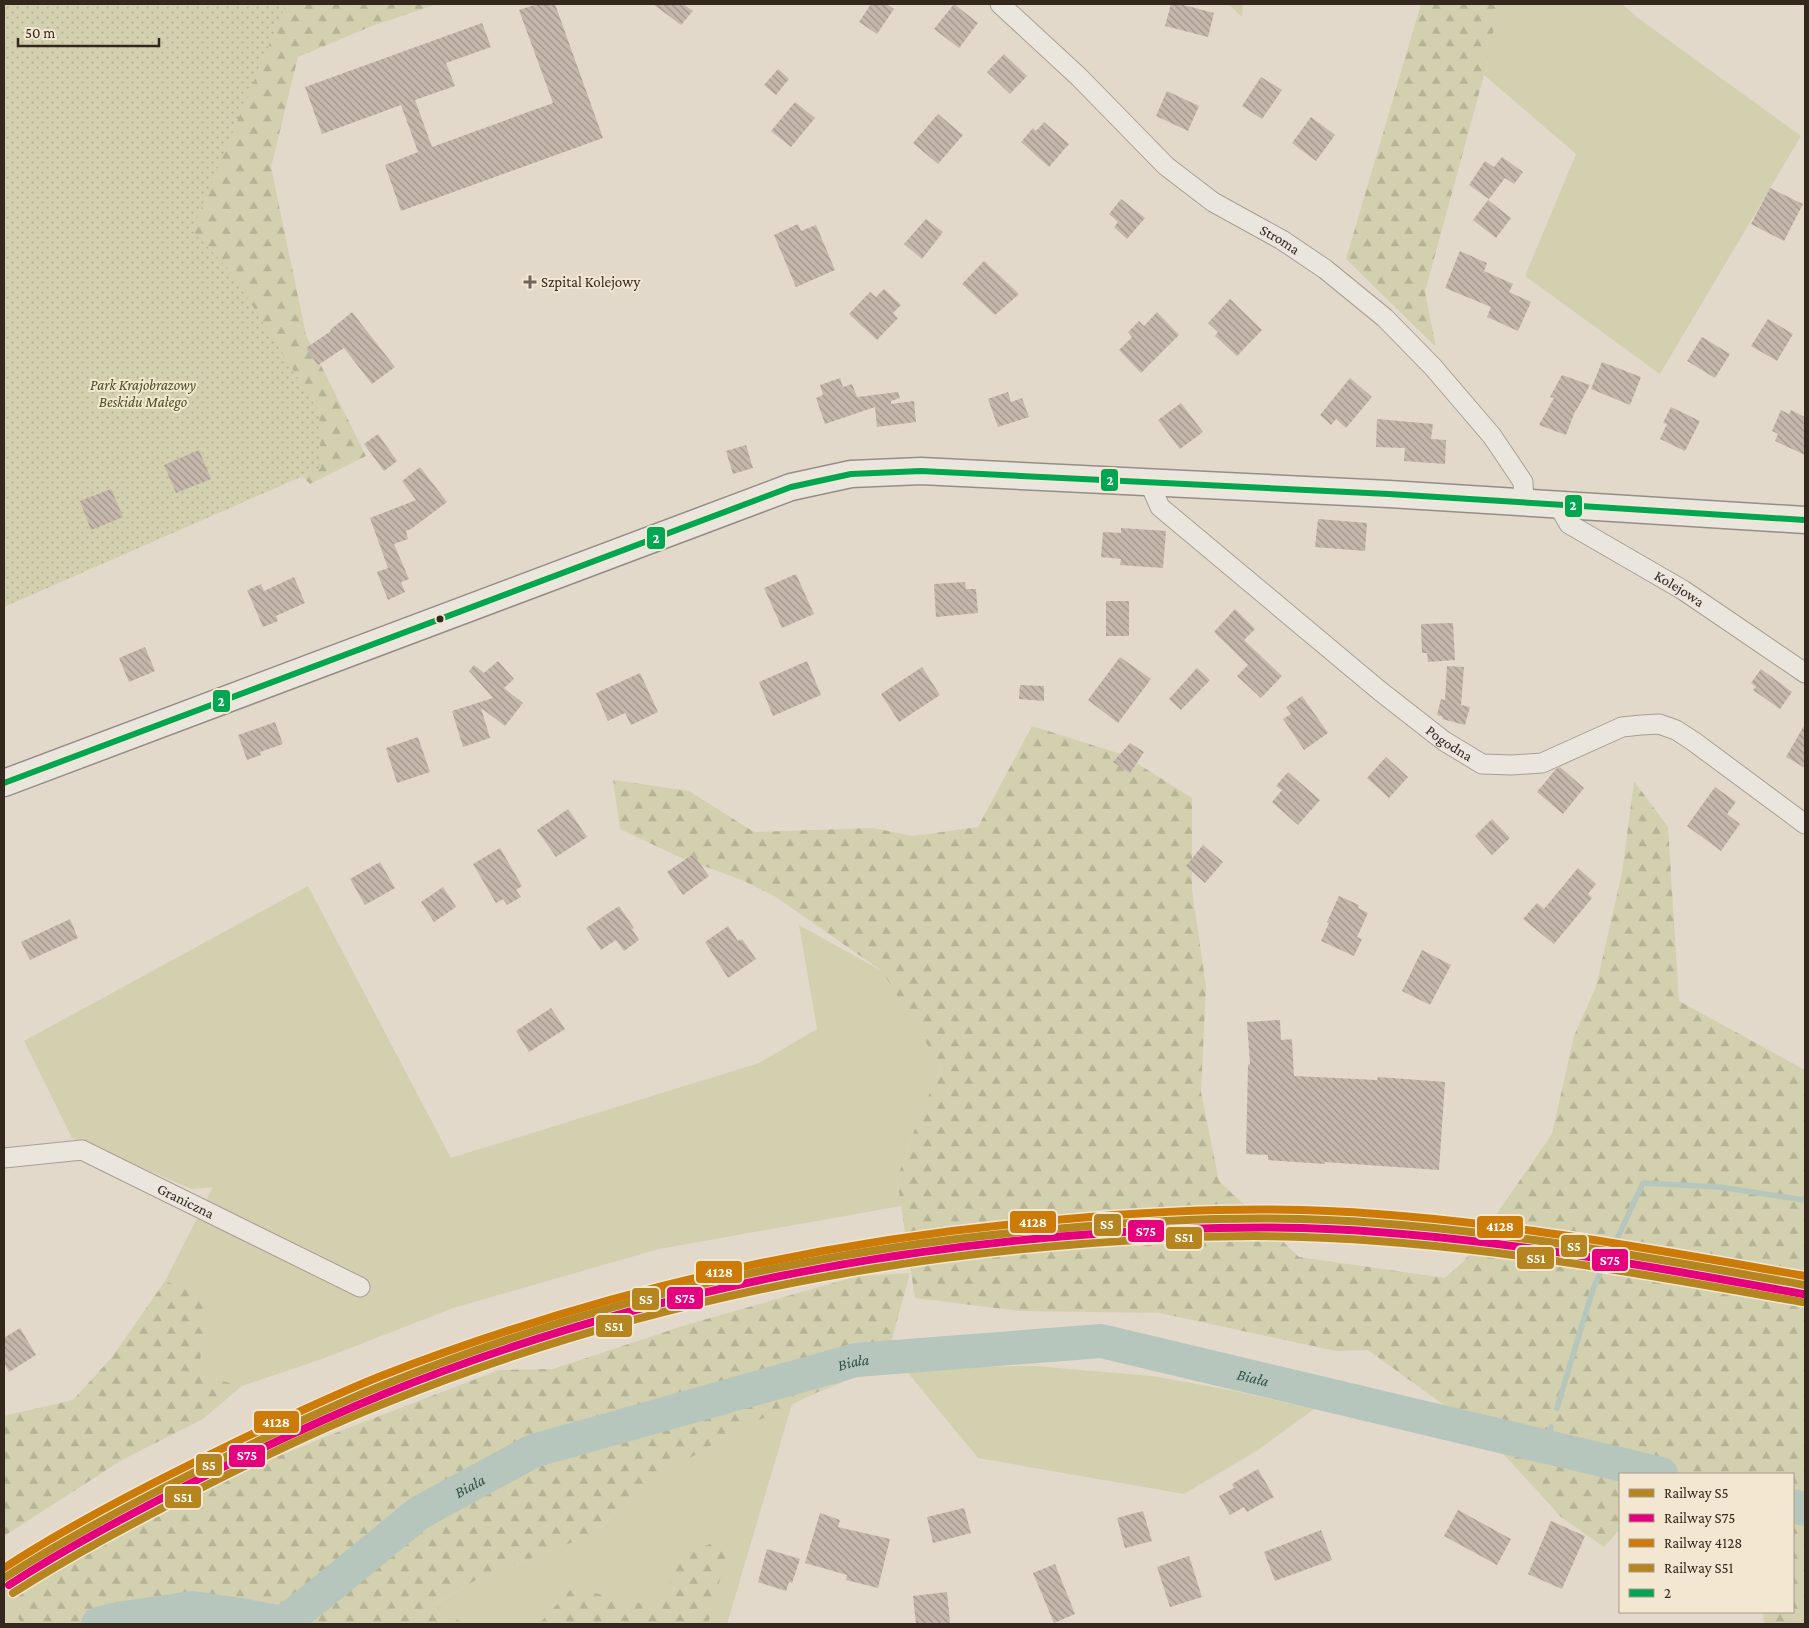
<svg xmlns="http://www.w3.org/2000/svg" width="1809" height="1628" font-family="'Crimson Pro',serif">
  <defs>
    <pattern id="forest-firs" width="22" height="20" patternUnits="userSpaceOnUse" patternTransform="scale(1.25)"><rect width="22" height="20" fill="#d2d0ae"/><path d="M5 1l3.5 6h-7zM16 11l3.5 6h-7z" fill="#b5b395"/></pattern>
    <pattern id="park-dots" width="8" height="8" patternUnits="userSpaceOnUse" patternTransform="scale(1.25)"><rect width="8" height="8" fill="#d2d0ae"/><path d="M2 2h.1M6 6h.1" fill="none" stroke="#b5b395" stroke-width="1.8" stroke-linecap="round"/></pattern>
    <pattern id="building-back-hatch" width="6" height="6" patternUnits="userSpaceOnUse" patternTransform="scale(1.25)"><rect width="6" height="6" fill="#c5b7ac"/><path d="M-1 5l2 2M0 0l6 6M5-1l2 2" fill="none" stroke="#a1958b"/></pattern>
  </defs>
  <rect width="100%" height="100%" fill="#e2d9cb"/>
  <g fill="#d2d0ae">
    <polygon points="1228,4 1243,4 1242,17"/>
    <polygon points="1499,4 1622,4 1638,18 1801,136 1660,374 1525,276 1576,154 1484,75"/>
    <polygon points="308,886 451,1158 759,1063 817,1029 799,925 882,971 941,1067 918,1120 897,1179 901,1206 659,1249 453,1308 325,1358 242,1386 199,1375 205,1295 165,1281 213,1187 192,1189 72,1138 24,1041"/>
    <polygon points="1034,1366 1152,1376 1230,1390 1314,1409 1258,1450 1184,1494 978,1458 904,1368"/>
    <polygon points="792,1404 727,1624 465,1624 432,1606 476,1580 591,1535 653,1480 732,1433"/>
    <polygon points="4,1591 20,1621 15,1624 4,1624"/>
  </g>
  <g fill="url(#forest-firs)">
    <polygon points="4,4 437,4 372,26 298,57 271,167 306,335 366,456 310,484 279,452"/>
    <polygon points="1421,4 1499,5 1484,75 1425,292 1436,347 1346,259"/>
    <polygon points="1032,726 1124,755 1192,798 1192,890 1206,986 1201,1092 1219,1181 1299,1257 1445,1278 1464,1261 1552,1134 1574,1036 1596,987 1622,873 1634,781 1668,827 1679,1001 1805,1070 1805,1624 1764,1624 1763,1612 1793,1612 1793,1474 1620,1474 1620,1529 1604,1547 1561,1517 1488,1437 1368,1350 1336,1351 1160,1313 1021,1311 915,1298 897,1179 918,1120 941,1067 882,971 776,897 742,880 679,857 620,829 613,780 689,791 754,832 873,828 913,836 978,827"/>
    <polygon points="910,1273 885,1365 816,1393 732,1433 653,1480 591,1535 476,1580 433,1605 465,1624 15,1624 20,1621 4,1591 4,1587 199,1489 325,1437 499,1370 553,1369 689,1324 858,1276"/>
    <polygon points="165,1281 206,1295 199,1375 242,1386 203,1419 122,1460 4,1536 4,1416 73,1400 113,1356"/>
    <polygon points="710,1544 727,1553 708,1624 539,1624 573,1587 613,1598 647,1604 671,1594 668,1561"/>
  </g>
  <polygon fill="url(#park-dots)" points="4,4 286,4 192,230 231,272 319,411 321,468 4,607"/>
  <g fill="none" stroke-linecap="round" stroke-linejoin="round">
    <g stroke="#b7c6bc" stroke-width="5.5">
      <polyline points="1617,1239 1643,1183 1719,1187 1805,1200"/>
      <polyline points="1557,1408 1593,1289 1605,1263"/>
      <polyline points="1546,1447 1551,1427"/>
      <polyline points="283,1623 285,1624"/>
    </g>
    <g stroke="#b7c6bc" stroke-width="34">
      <polyline points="1793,1506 1805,1509"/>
      <path id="s1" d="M98,1624L117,1619L193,1608L240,1615L283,1623L319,1595L419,1513L533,1451L856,1360L1101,1341L1661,1474"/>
    </g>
  </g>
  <g fill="url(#building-back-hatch)">
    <polygon points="537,4 555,4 603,138 401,211 385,165 418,152 401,105 322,134 305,87 482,23 491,47 446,63 455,86 415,100 432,147 553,103 519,10"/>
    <polygon points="653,4 683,4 693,11 681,25"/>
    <polygon points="871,4 886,4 894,9 877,34 859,22"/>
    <polygon points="954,4 978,23 959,48 934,29"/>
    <polygon points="1171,4 1180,4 1214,13 1208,37 1165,26"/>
    <polygon points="1004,54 1027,76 1010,94 987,72"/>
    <polygon points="778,69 789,79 776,95 764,85"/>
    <polygon points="1261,77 1282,90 1262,119 1242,106"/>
    <polygon points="1167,91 1199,106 1188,131 1156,116"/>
    <polygon points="795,102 815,118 791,147 771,131"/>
    <polygon points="938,114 963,135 938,164 913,143"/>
    <polygon points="1311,117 1335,135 1316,161 1292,143"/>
    <polygon points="1044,122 1069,144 1049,167 1021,142 1033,128 1036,131"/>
    <polygon points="1502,157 1523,172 1514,184 1505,178 1489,199 1469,185 1485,161 1494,167"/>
    <polygon points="1770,188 1803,204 1784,241 1751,224"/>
    <polygon points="1121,199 1145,218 1127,239 1114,227 1118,222 1109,214"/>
    <polygon points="1488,200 1511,218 1496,238 1473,220"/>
    <polygon points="926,219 943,232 922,259 904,244"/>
    <polygon points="798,224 801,231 816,225 835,270 796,287 774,235"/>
    <polygon points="1460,251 1487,263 1484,271 1513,284 1509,292 1531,302 1518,331 1487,317 1491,307 1445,288"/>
    <polygon points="984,261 1019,294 995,315 962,284"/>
    <polygon points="884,289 901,305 893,313 898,318 877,340 849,314 870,292 876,297"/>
    <polygon points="1230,299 1262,330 1237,356 1215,336 1218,332 1208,323"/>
    <polygon points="352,312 395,367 372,384 344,348 318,365 306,348 331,331 330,330"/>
    <polygon points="1157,312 1179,335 1141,373 1119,350 1132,337 1128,332 1139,321 1144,326"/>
    <polygon points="1768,319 1793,334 1777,361 1751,346"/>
    <polygon points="1702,337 1730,354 1715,378 1687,361"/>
    <polygon points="1602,362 1641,377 1630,405 1591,389"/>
    <polygon points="1562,375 1590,385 1576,411 1575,411 1566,435 1539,425 1554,398 1550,397"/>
    <polygon points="840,378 843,387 852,384 857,397 898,392 900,398 891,401 891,404 914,401 916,422 877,427 875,407 825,424 816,398 823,395 820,385"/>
    <polygon points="1350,378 1372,397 1346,428 1336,419 1331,425 1320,415"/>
    <polygon points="1008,392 1011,402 1022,398 1029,417 998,427 988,399"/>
    <polygon points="1181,403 1203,432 1180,449 1158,420"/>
    <polygon points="1671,407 1700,421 1685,451 1660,439 1667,424 1663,423"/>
    <polygon points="1781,410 1789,414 1791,410 1805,417 1805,455 1775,441 1778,434 1772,431"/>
    <polygon points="1377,419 1433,424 1431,439 1446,440 1445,464 1404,461 1405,448 1376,447"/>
    <polygon points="378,434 397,461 384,471 364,444"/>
    <polygon points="746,445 753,468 733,474 726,451"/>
    <polygon points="199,450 211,479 176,493 164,465"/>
    <polygon points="420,467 447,502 411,529 406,531 408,539 394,544 409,579 401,582 405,592 388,600 377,572 388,568 370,518 416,500 402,481"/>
    <polygon points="111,489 123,517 91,530 80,501"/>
    <polygon points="1318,519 1367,523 1365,551 1315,547"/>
    <polygon points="1121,528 1166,531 1163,568 1120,565 1121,559 1101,557 1103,532 1121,533"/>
    <polygon points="796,574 814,614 782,628 764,588"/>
    <polygon points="294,577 305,603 276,616 278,621 263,627 247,590 261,584 264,591"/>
    <polygon points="965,582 966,589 976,589 978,613 936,617 934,584"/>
    <rect x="1106" y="601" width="23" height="35"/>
    <polygon points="1235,609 1255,629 1244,640 1282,676 1261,698 1237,676 1248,665 1214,632"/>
    <polygon points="1453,623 1455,660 1428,662 1427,653 1422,653 1421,624"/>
    <polygon points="145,647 155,671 129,682 119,658"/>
    <polygon points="1120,657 1151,679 1118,723 1088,700"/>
    <polygon points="498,661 514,679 504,688 523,703 505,726 481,708 490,738 463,747 452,711 493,698 469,671 474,665 484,673"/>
    <polygon points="807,661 821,695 773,716 759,682"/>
    <polygon points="1447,666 1464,667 1461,705 1470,707 1465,725 1442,719 1443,717 1437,715 1441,699 1445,700"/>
    <polygon points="922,667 940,695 899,722 881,694"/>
    <polygon points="1197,668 1210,680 1181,710 1169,699"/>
    <polygon points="1761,669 1792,692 1780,709 1753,690 1756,687 1751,683"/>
    <polygon points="640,673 658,712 631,725 625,713 608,721 596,693"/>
    <polygon points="1020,685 1044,686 1044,701 1019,699"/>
    <polygon points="1302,696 1328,733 1304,750 1283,719 1291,714 1286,707"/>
    <polygon points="275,722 283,744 260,752 261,755 247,760 238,735"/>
    <polygon points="1805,724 1805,768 1786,757"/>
    <polygon points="418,737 430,772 397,783 386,748"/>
    <polygon points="1130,743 1144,752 1130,773 1113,762"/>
    <polygon points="1386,757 1408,777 1389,798 1367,778"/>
    <polygon points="1560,767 1584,788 1563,814 1537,792 1556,769"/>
    <polygon points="1288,772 1320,800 1298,825 1272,802 1282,790 1276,786"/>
    <polygon points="1715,787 1736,802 1727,814 1740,824 1721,851 1687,826"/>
    <polygon points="568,809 587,837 556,857 537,830"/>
    <polygon points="1492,819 1510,838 1492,855 1475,836"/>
    <polygon points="1203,845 1223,862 1205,883 1186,866"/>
    <polygon points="500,848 522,886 516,890 521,897 507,905 503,899 496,903 473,864"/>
    <polygon points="693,854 709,876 683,895 667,872"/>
    <polygon points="380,862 395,888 365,905 350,879"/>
    <polygon points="1578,868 1596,884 1588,894 1592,898 1554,944 1523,919 1537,903 1544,909"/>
    <polygon points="443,887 456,907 434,922 421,902"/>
    <polygon points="1339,896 1359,905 1358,908 1368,913 1357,937 1362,939 1354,956 1321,941 1329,923 1327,922"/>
    <polygon points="619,906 634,928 632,929 639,940 624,951 616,940 601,950 586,928"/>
    <polygon points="70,919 78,938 30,960 21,942"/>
    <polygon points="728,926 738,941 742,939 756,959 728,978 705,942"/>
    <polygon points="1422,950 1451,965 1430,1005 1402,991"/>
    <polygon points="551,1008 565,1029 529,1052 516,1031"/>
    <polygon points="1280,1020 1281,1040 1292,1039 1294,1076 1377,1080 1378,1077 1445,1082 1439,1170 1325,1162 1325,1164 1268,1160 1268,1155 1246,1154 1248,1065 1250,1064 1247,1022"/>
    <polygon points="20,1328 36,1355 9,1372 4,1363 4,1338"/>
    <polygon points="1258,1469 1274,1497 1247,1512 1244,1507 1230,1515 1219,1496 1234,1488 1232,1484"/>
    <polygon points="964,1508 971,1533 933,1543 927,1517"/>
    <polygon points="1458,1510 1511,1539 1497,1565 1444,1536"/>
    <polygon points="1143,1511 1152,1541 1125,1548 1117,1518"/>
    <polygon points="820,1513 840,1520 838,1527 890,1539 878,1588 846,1580 847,1575 805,1563"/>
    <polygon points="1551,1521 1585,1536 1562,1589 1528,1574"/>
    <polygon points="1321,1530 1332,1560 1275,1581 1264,1552"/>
    <polygon points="767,1549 800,1559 792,1583 789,1582 786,1591 758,1582"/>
    <polygon points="1189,1556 1202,1597 1170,1607 1157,1567"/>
    <polygon points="1055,1564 1075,1614 1054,1623 1033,1573"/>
    <polygon points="947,1592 950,1623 916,1624 913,1596"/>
  </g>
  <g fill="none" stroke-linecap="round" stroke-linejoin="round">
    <defs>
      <g id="minor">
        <path id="s2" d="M1000,4L1079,77L1166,166L1213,202L1282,240L1325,269L1385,318L1433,367L1492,436L1523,482L1524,502"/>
        <path id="s3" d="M1149,482L1160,507L1380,691L1444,741L1482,764L1512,765L1542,763L1622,727L1641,725L1659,724L1676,730L1693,741L1805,824"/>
        <path id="s4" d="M1558,505L1569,524L1683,590L1805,673"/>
        <path id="s5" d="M4,1158L82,1150L360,1287"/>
      </g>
      <polyline id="secondary" points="4,783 791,487 851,474 921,471 1389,494 1805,520"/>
    </defs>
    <use href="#minor" stroke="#a79f95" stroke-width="21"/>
    <use href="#secondary" stroke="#968e85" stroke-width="29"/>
    <use href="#minor" stroke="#eae5dd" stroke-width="19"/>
    <use href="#secondary" stroke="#eae5dd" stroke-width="26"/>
    <defs>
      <polyline id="bus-1" points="4,783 791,487 851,474 921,471 1389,494 1805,520"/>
    </defs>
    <use href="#bus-1" stroke="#f3e7d1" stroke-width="10"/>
    <use href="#bus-1" stroke="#00a651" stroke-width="6"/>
    <defs>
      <path id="rail-1" d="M4,1578C65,1539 129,1505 193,1473C255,1442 317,1412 381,1386C600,1298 832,1246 1066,1228C1144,1221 1223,1217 1301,1219C1471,1224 1639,1256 1805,1285"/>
      <path id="rail-2" d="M9,1585C69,1546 133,1513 197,1480C259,1449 321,1420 384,1394C602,1306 834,1255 1067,1236C1145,1230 1223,1226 1302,1228C1470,1233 1638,1264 1803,1294"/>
      <path id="rail-3" d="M4,1568C62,1530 123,1498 185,1467C249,1435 314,1403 381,1376C603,1290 829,1238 1067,1219C1145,1212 1223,1208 1302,1210C1471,1215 1639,1247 1805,1276"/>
      <path id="rail-4" d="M13,1593C74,1554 137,1521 201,1488C262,1457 324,1427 388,1402C605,1315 835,1264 1068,1245C1146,1239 1224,1234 1302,1237C1470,1242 1637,1273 1802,1302"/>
    </defs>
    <use href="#rail-1" stroke="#f3e7d1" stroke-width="11"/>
    <use href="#rail-2" stroke="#f3e7d1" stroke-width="11"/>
    <use href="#rail-3" stroke="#f3e7d1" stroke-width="11"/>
    <use href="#rail-4" stroke="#f3e7d1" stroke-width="11"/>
    <use href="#rail-1" stroke="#b5851f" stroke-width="8"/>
    <use href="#rail-2" stroke="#e5007d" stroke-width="8"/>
    <use href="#rail-3" stroke="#cc7a08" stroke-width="8"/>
    <use href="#rail-4" stroke="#b5851f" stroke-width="8"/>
  </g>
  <path fill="#71655b" stroke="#f3e7d1" stroke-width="2" d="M527.5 274.5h5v5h5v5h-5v5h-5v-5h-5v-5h5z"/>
  <circle fill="#34271e" stroke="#f3e7d1" stroke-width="2" cx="440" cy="619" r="4.5"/>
  <g text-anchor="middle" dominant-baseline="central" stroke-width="4" stroke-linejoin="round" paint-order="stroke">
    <g font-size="15" fill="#34271e" stroke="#f3e7d1">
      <text stroke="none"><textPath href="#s2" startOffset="368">Stroma</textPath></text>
      <text stroke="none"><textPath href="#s4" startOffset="150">Kolejowa</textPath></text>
      <text stroke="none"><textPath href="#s3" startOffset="401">Pogodna</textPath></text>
      <text stroke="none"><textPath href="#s5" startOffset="194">Graniczna</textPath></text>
    </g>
    <g font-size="15" fill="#34271e" stroke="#f3e7d1" text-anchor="start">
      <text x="541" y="282">Szpital Kolejowy</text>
    </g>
    <g font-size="15" font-style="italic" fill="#474f26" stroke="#f3e7d1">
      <text x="143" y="385">Park Krajobrazowy<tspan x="143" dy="17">Beskidu Małego</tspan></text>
    </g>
    <g font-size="16" font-style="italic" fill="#2e534e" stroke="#f3e7d1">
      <text stroke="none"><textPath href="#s1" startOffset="825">Biała</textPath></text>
      <text stroke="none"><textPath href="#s1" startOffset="1230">Biała</textPath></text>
      <text stroke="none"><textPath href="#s1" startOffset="420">Biała</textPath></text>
    </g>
  </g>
  <g stroke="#f3e7d1" stroke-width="2">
    <rect x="1100" y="468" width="19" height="24" rx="5" fill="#00a651"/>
    <rect x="1564" y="494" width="19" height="24" rx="5" fill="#00a651"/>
    <rect x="646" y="526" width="20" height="24" rx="5" fill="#00a651"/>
    <rect x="212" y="689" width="19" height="24" rx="5" fill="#00a651"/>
    <rect x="1009" y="1210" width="48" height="24" rx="5" fill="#cc7a08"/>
    <rect x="1093" y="1213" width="29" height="24" rx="5" fill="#b5851f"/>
    <rect x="1476" y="1215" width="48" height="24" rx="5" fill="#cc7a08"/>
    <rect x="1127" y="1219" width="38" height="24" rx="5" fill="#e5007d"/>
    <rect x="1165" y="1226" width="38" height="24" rx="5" fill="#b5851f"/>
    <rect x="1560" y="1234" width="28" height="24" rx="5" fill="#b5851f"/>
    <rect x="1516" y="1246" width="39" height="24" rx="5" fill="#b5851f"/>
    <rect x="1591" y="1248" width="38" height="24" rx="5" fill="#e5007d"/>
    <rect x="695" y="1260" width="48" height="24" rx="5" fill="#cc7a08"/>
    <rect x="666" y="1286" width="38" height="24" rx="5" fill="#e5007d"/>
    <rect x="631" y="1287" width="29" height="24" rx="5" fill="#b5851f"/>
    <rect x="595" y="1314" width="38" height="24" rx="5" fill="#b5851f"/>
    <rect x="253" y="1410" width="47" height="24" rx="5" fill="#cc7a08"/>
    <rect x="228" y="1444" width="38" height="24" rx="5" fill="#e5007d"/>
    <rect x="195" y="1453" width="28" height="24" rx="5" fill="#b5851f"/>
    <rect x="164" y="1485" width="38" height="24" rx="5" fill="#b5851f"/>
  </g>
  <g font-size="14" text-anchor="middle" font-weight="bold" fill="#fff">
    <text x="1110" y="485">2</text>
    <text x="1573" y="510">2</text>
    <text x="656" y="543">2</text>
    <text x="221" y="706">2</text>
    <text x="1033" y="1227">4128</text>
    <text x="1107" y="1229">S5</text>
    <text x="1500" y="1231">4128</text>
    <text x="1146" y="1236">S75</text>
    <text x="1184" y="1242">S51</text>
    <text x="1574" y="1251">S5</text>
    <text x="1536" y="1263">S51</text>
    <text x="1610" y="1265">S75</text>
    <text x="719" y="1277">4128</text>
    <text x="685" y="1303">S75</text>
    <text x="646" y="1304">S5</text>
    <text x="614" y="1331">S51</text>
    <text x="276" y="1427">4128</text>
    <text x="247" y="1460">S75</text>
    <text x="209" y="1470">S5</text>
    <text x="183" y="1502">S51</text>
  </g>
  <rect width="1809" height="1628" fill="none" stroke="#34271e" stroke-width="10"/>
  <rect x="1619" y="1473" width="175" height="140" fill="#f3e7d1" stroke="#a79a89"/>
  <rect x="1629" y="1489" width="25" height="8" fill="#b5851f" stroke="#a79a89"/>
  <text x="1664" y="1498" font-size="15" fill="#34271e">Railway S5</text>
  <rect x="1629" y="1514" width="25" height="8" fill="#e5007d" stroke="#a79a89"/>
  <text x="1664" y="1523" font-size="15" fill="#34271e">Railway S75</text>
  <rect x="1629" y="1539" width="25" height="8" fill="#cc7a08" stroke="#a79a89"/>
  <text x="1664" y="1548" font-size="15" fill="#34271e">Railway 4128</text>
  <rect x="1629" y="1564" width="25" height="8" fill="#b5851f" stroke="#a79a89"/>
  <text x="1664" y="1573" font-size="15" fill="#34271e">Railway S51</text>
  <rect x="1629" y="1589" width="25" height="8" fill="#00a651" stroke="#a79a89"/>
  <text x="1664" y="1598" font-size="15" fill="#34271e">2</text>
  <path d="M18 38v8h141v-8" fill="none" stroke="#34271e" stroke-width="2.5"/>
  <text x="25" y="38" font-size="15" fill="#34271e" stroke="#f3e7d1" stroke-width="4" paint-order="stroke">50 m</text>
</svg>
